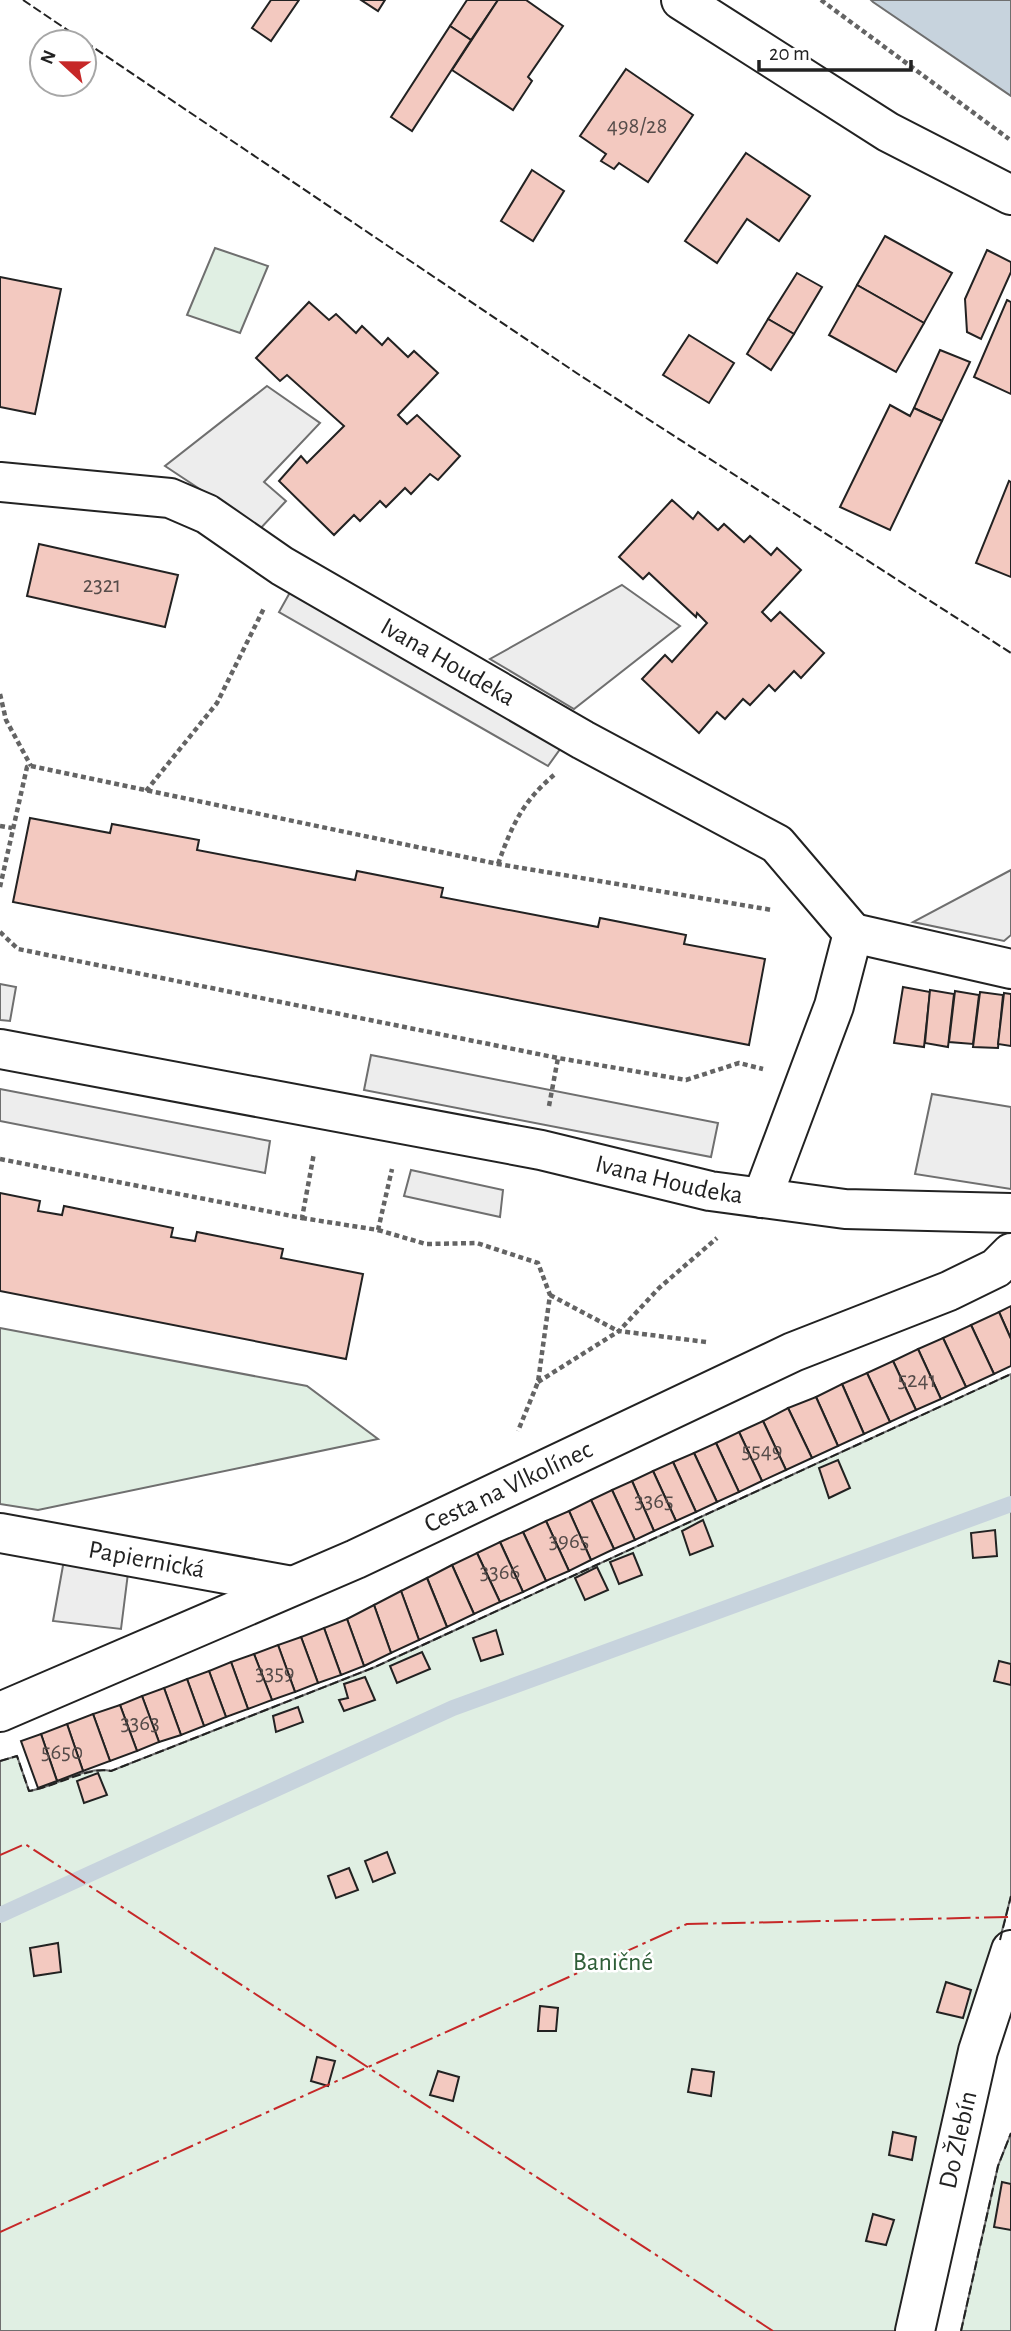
<svg xmlns="http://www.w3.org/2000/svg" width="1011" height="2331" font-family="'Alegreya Sans',sans-serif">
  <rect width="100%" height="100%" fill="#fff"/>
  <g fill="#e0efe3" stroke="#6f6f6f" stroke-width="2">
    <polygon points="215,248 268,266 240,333 187,315"/>
    <polygon points="0,1328 307,1386 378,1439 38,1510 0,1504"/>
    <path d="M1011,1374V1896L900,2326L896,2331H0V1761L17,1756L29,1791C55,1787 86,1765 111,1771L375,1667Z"/>
    <polygon points="1011,2133 1011,2331 961,2331 998,2166"/>
  </g>
  <g fill="#ededed" stroke="#6f6f6f" stroke-width="2">
    <polygon points="267,386 320,423 264,482 286,501 260,529 165,466"/>
    <polygon points="622,585 680,626 574,709 490,659"/>
    <polygon points="293,587 563,745 548,766 279,612"/>
    <polygon points="1011,870 1011,935 1004,941 913,922"/>
    <polygon points="0,984 16,987 10,1021 0,1020"/>
    <polygon points="371,1055 718,1123 711,1157 364,1090"/>
    <polygon points="0,1089 270,1141 265,1173 0,1121"/>
    <polygon points="932,1094 1011,1107 1011,1189 915,1174"/>
    <polygon points="411,1170 503,1190 500,1217 404,1196"/>
    <polygon points="64,1560 128,1573 121,1629 53,1621"/>
  </g>
  <polygon fill="#c7d3dd" stroke="#6f6f6f" stroke-width="2" points="871,0 1011,0 1011,96 873,2"/>
  <g fill="none" stroke-linecap="round" stroke-linejoin="round">
    <polyline stroke="#c7d3dd" stroke-width="16" points="0,1915 453,1708 1011,1504"/>
  </g>
  <g fill="#f3c9c0" stroke="#222" stroke-width="2">
    <polygon points="271,0 299,0 271,41 252,28"/>
    <polygon points="361,0 385,0 378,11"/>
    <polygon points="467,0 498,0 471,40 450,26"/>
    <polygon points="498,0 526,0 563,26 528,77 532,81 513,110 452,70"/>
    <polygon points="450,26 471,40 412,131 391,117"/>
    <polygon points="626,69 693,115 648,182 619,163 614,169 601,161 606,154 580,136"/>
    <polygon points="746,153 810,196 779,241 747,219 717,263 685,241"/>
    <polygon points="532,170 564,191 533,241 501,221"/>
    <polygon points="885,236 952,273 924,323 857,285"/>
    <polygon points="987,250 1011,262 1011,272 981,339 967,332 965,299"/>
    <polygon points="797,273 822,287 794,334 768,319"/>
    <polygon points="0,277 61,289 35,414 0,407"/>
    <polygon points="857,285 924,323 896,372 829,335"/>
    <polygon points="1007,300 1011,302 1011,394 974,377"/>
    <polygon points="309,302 329,320 336,314 356,333 362,326 382,345 388,338 408,357 414,351 438,373 398,415 407,424 417,415 460,456 438,480 430,474 411,494 405,488 386,507 380,501 360,521 354,515 334,535 279,481 301,456 307,463 344,426 287,375 280,381 256,358"/>
    <polygon points="768,319 794,334 771,370 747,354"/>
    <polygon points="689,335 734,363 709,403 663,375"/>
    <polygon points="940,350 970,362 942,421 914,408"/>
    <polygon points="890,405 910,416 914,408 942,421 890,530 840,507"/>
    <polygon points="1009,481 1011,482 1011,577 976,563"/>
    <polygon points="672,500 693,519 698,512 718,530 724,524 744,542 750,536 771,555 777,548 801,570 762,612 771,621 780,612 824,653 801,678 794,671 775,691 769,685 750,705 743,699 725,719 717,712 699,733 642,679 665,655 672,662 707,623 697,613 696,617 649,573 643,579 619,557"/>
    <polygon points="39,544 178,575 165,627 27,596"/>
    <polygon points="30,818 110,833 112,824 199,840 197,850 355,880 357,871 443,888 441,897 598,927 600,918 686,935 684,944 765,959 749,1045 13,902"/>
    <polygon points="903,987 930,992 924,1047 894,1043"/>
    <polygon points="930,990 954,994 948,1047 925,1043"/>
    <polygon points="955,991 979,995 973,1044 949,1042"/>
    <polygon points="980,992 1003,995 998,1048 973,1047"/>
    <polygon points="1004,993 1011,994 1011,1046 998,1044"/>
    <polygon points="0,1193 40,1201 38,1211 62,1215 64,1206 173,1228 171,1237 195,1241 197,1232 283,1249 281,1258 363,1274 346,1359 0,1291"/>
    <polygon points="1011,1306 1011,1339 999,1312"/>
    <polygon points="999,1312 1011,1339 1011,1366 994,1374 971,1325"/>
    <polygon points="971,1325 994,1374 966,1387 943,1338"/>
    <polygon points="943,1338 966,1387 941,1399 918,1349"/>
    <polygon points="918,1349 941,1399 916,1410 893,1361"/>
    <polygon points="893,1361 916,1410 890,1422 867,1373"/>
    <polygon points="867,1373 890,1422 864,1434 842,1384"/>
    <polygon points="842,1384 864,1434 838,1446 816,1397"/>
    <polygon points="816,1397 838,1446 812,1458 788,1408"/>
    <polygon points="788,1408 812,1458 786,1470 763,1421"/>
    <polygon points="763,1421 786,1470 762,1481 739,1432"/>
    <polygon points="739,1432 762,1481 739,1492 716,1443"/>
    <polygon points="716,1443 739,1492 717,1502 694,1453"/>
    <polygon points="694,1453 717,1502 696,1512 673,1462"/>
    <polygon points="838,1460 850,1488 829,1498 819,1468"/>
    <polygon points="673,1462 696,1512 676,1521 653,1471"/>
    <polygon points="653,1471 676,1521 654,1531 632,1481"/>
    <polygon points="632,1481 654,1531 635,1540 612,1490"/>
    <polygon points="612,1490 635,1540 614,1549 591,1500"/>
    <polygon points="591,1500 614,1549 591,1560 569,1511"/>
    <polygon points="569,1511 591,1560 569,1571 546,1521"/>
    <polygon points="703,1520 713,1546 690,1555 682,1531"/>
    <polygon points="546,1521 569,1571 546,1581 523,1532"/>
    <polygon points="995,1530 997,1556 973,1558 971,1533"/>
    <polygon points="523,1532 546,1581 523,1592 500,1542"/>
    <polygon points="500,1542 523,1592 500,1602 477,1553"/>
    <polygon points="477,1553 500,1602 474,1614 452,1565"/>
    <polygon points="633,1553 642,1575 619,1584 610,1562"/>
    <polygon points="452,1565 474,1614 447,1627 427,1578"/>
    <polygon points="597,1567 608,1590 585,1600 575,1578"/>
    <polygon points="427,1578 447,1627 419,1640 401,1591"/>
    <polygon points="401,1591 419,1640 391,1653 374,1605"/>
    <polygon points="374,1605 391,1653 364,1666 347,1619"/>
    <polygon points="347,1619 364,1666 341,1675 324,1628"/>
    <polygon points="324,1628 341,1675 318,1683 301,1637"/>
    <polygon points="496,1630 503,1654 481,1661 473,1638"/>
    <polygon points="301,1637 318,1683 295,1692 278,1645"/>
    <polygon points="278,1645 295,1692 272,1700 254,1654"/>
    <polygon points="422,1652 430,1669 397,1683 390,1666"/>
    <polygon points="254,1654 272,1700 248,1709 231,1662"/>
    <polygon points="999,1661 1011,1664 1011,1685 994,1681"/>
    <polygon points="231,1662 248,1709 226,1717 209,1671"/>
    <polygon points="209,1671 226,1717 204,1726 187,1679"/>
    <polygon points="365,1677 375,1700 344,1711 339,1700 348,1698 344,1684"/>
    <polygon points="187,1679 204,1726 181,1735 164,1688"/>
    <polygon points="164,1688 181,1735 159,1742 142,1696"/>
    <polygon points="142,1696 159,1742 137,1751 120,1705"/>
    <polygon points="120,1705 137,1751 110,1761 93,1714"/>
    <polygon points="298,1707 303,1722 276,1732 273,1716"/>
    <polygon points="93,1714 110,1761 83,1771 67,1724"/>
    <polygon points="67,1724 83,1771 57,1781 41,1734"/>
    <polygon points="41,1734 57,1781 38,1788 21,1741"/>
    <polygon points="98,1773 107,1795 84,1803 77,1781"/>
    <polygon points="387,1852 395,1873 373,1882 365,1861"/>
    <polygon points="349,1868 358,1890 336,1898 328,1876"/>
    <polygon points="58,1943 61,1972 34,1976 30,1948"/>
    <polygon points="946,1982 971,1990 963,2018 937,2012"/>
    <polygon points="540,2006 558,2008 556,2031 538,2031"/>
    <polygon points="317,2057 335,2061 328,2086 311,2081"/>
    <polygon points="692,2069 714,2072 711,2096 688,2092"/>
    <polygon points="438,2071 459,2077 453,2101 430,2095"/>
    <polygon points="893,2132 916,2137 912,2160 889,2155"/>
    <polygon points="1002,2182 1011,2184 1011,2230 994,2227"/>
    <polygon points="873,2214 894,2220 886,2245 866,2241"/>
  </g>
  <g fill="none" stroke-linecap="round" stroke-linejoin="round">
    <defs>
      <g id="street">
        <polyline points="681,0 888,132 1011,195"/>
        <path id="s1" d="M0,482L170,498L207,514L282,566L583,740L777,844L853,933L834,1006L762,1198"/>
        <polyline points="853,933 1011,969"/>
        <path id="s2" d="M0,1049L541,1150L710,1191L845,1209L1011,1213"/>
        <path id="s3" d="M0,1533L292,1586"/>
        <path id="s4" d="M0,1712L356,1559L793,1352L949,1291L996,1268L1011,1253"/>
        <path id="s5" d="M915,2331L978,2051L1011,1950"/>
      </g>
    </defs>
    <use href="#street" stroke="#222" stroke-width="42"/>
    <g stroke="#646464" stroke-width="4.5" stroke-dasharray="5 3.5" stroke-linecap="butt">
      <polyline points="821,0 1009,139"/>
      <polyline points="0,694 6,720 31,766"/>
      <polyline points="31,766 498,864 772,910"/>
      <polyline points="146,791 217,703 264,608"/>
      <polyline points="0,826 12,828"/>
      <path d="M498,864C512,825 523,801 554,775"/>
      <polyline points="0,887 27,767 31,766"/>
      <polyline points="0,932 18,949 558,1058 686,1080 739,1063 763,1069"/>
      <polyline points="549,1106 558,1058"/>
      <polyline points="0,1159 302,1218 314,1153"/>
      <polyline points="302,1218 378,1230 392,1169"/>
      <polyline points="378,1230 426,1244 477,1243 538,1263 550,1295 538,1382 518,1431"/>
      <polyline points="550,1295 618,1331"/>
      <polyline points="706,1342 619,1331 659,1288 717,1238"/>
      <polyline points="538,1382 619,1331"/>
    </g>
    <use href="#street" stroke="#fff" stroke-width="38"/>
    <g stroke="#222" stroke-width="2" stroke-dasharray="9 3.5" stroke-linecap="butt">
      <polyline points="23,0 578,374 1011,653"/>
      <path d="M0,1761L17,1756L29,1791C54,1787 89,1766 111,1771L375,1667L1011,1374"/>
      <polyline points="1000,1940 1011,1896"/>
      <polyline points="961,2331 998,2166 1011,2133"/>
    </g>
    <g stroke="#c62828" stroke-width="2" stroke-dasharray="24 5 3.5 5" stroke-linecap="butt">
      <polyline points="0,1855 25,1844 773,2331"/>
      <polyline points="0,2232 687,1924 1011,1917"/>
    </g>
  </g>
  <g text-anchor="middle" dominant-baseline="central" stroke-width="5" stroke-linejoin="round" paint-order="stroke">
    <g font-size="23" fill="#564c4a">
      <text x="637" y="126">498/28</text>
      <text x="102" y="585">2321</text>
      <text x="917" y="1380">5241</text>
      <text x="762" y="1451">5549</text>
      <text x="654" y="1501">3365</text>
      <text x="569" y="1541">3965</text>
      <text x="500" y="1572">3366</text>
      <text x="275" y="1673">3359</text>
      <text x="140" y="1723">3363</text>
      <text x="62" y="1752">5650</text>
    </g>
    <g font-size="26" fill="#222" stroke="#fff">
      <text stroke="none"><textPath href="#s1" startOffset="494">Ivana Houdeka</textPath></text>
      <text stroke="none"><textPath href="#s2" startOffset="682">Ivana Houdeka</textPath></text>
      <text stroke="none"><textPath href="#s4" startOffset="556">Cesta na Vlkolínec</textPath></text>
      <text stroke="none"><textPath href="#s3" startOffset="149">Papiernická</textPath></text>
      <text stroke="none"><textPath href="#s5" startOffset="196">Do Žlebín</textPath></text>
    </g>
    <g font-size="26" fill="#2f5e38" stroke="#fff">
      <text x="613" y="1962">Baničné</text>
    </g>
  </g>
  <g transform="translate(63 63) rotate(292)"><circle r="33" fill="#ffffff" stroke="#a7a7a7" stroke-width="2"/>
  <path d="M0-5L12 26L0 18L-12 26Z" fill="#c62828"/>
  <text y="-10" font-size="19" font-weight="bold" text-anchor="middle" fill="#222222">N</text>
  </g>
  <path d="M759 60v10h152v-10" fill="none" stroke="#222222" stroke-width="3.5"/>
  <text x="769" y="60" font-size="21" fill="#222222" stroke="#ffffff" stroke-width="5" paint-order="stroke">20 m</text>
</svg>
